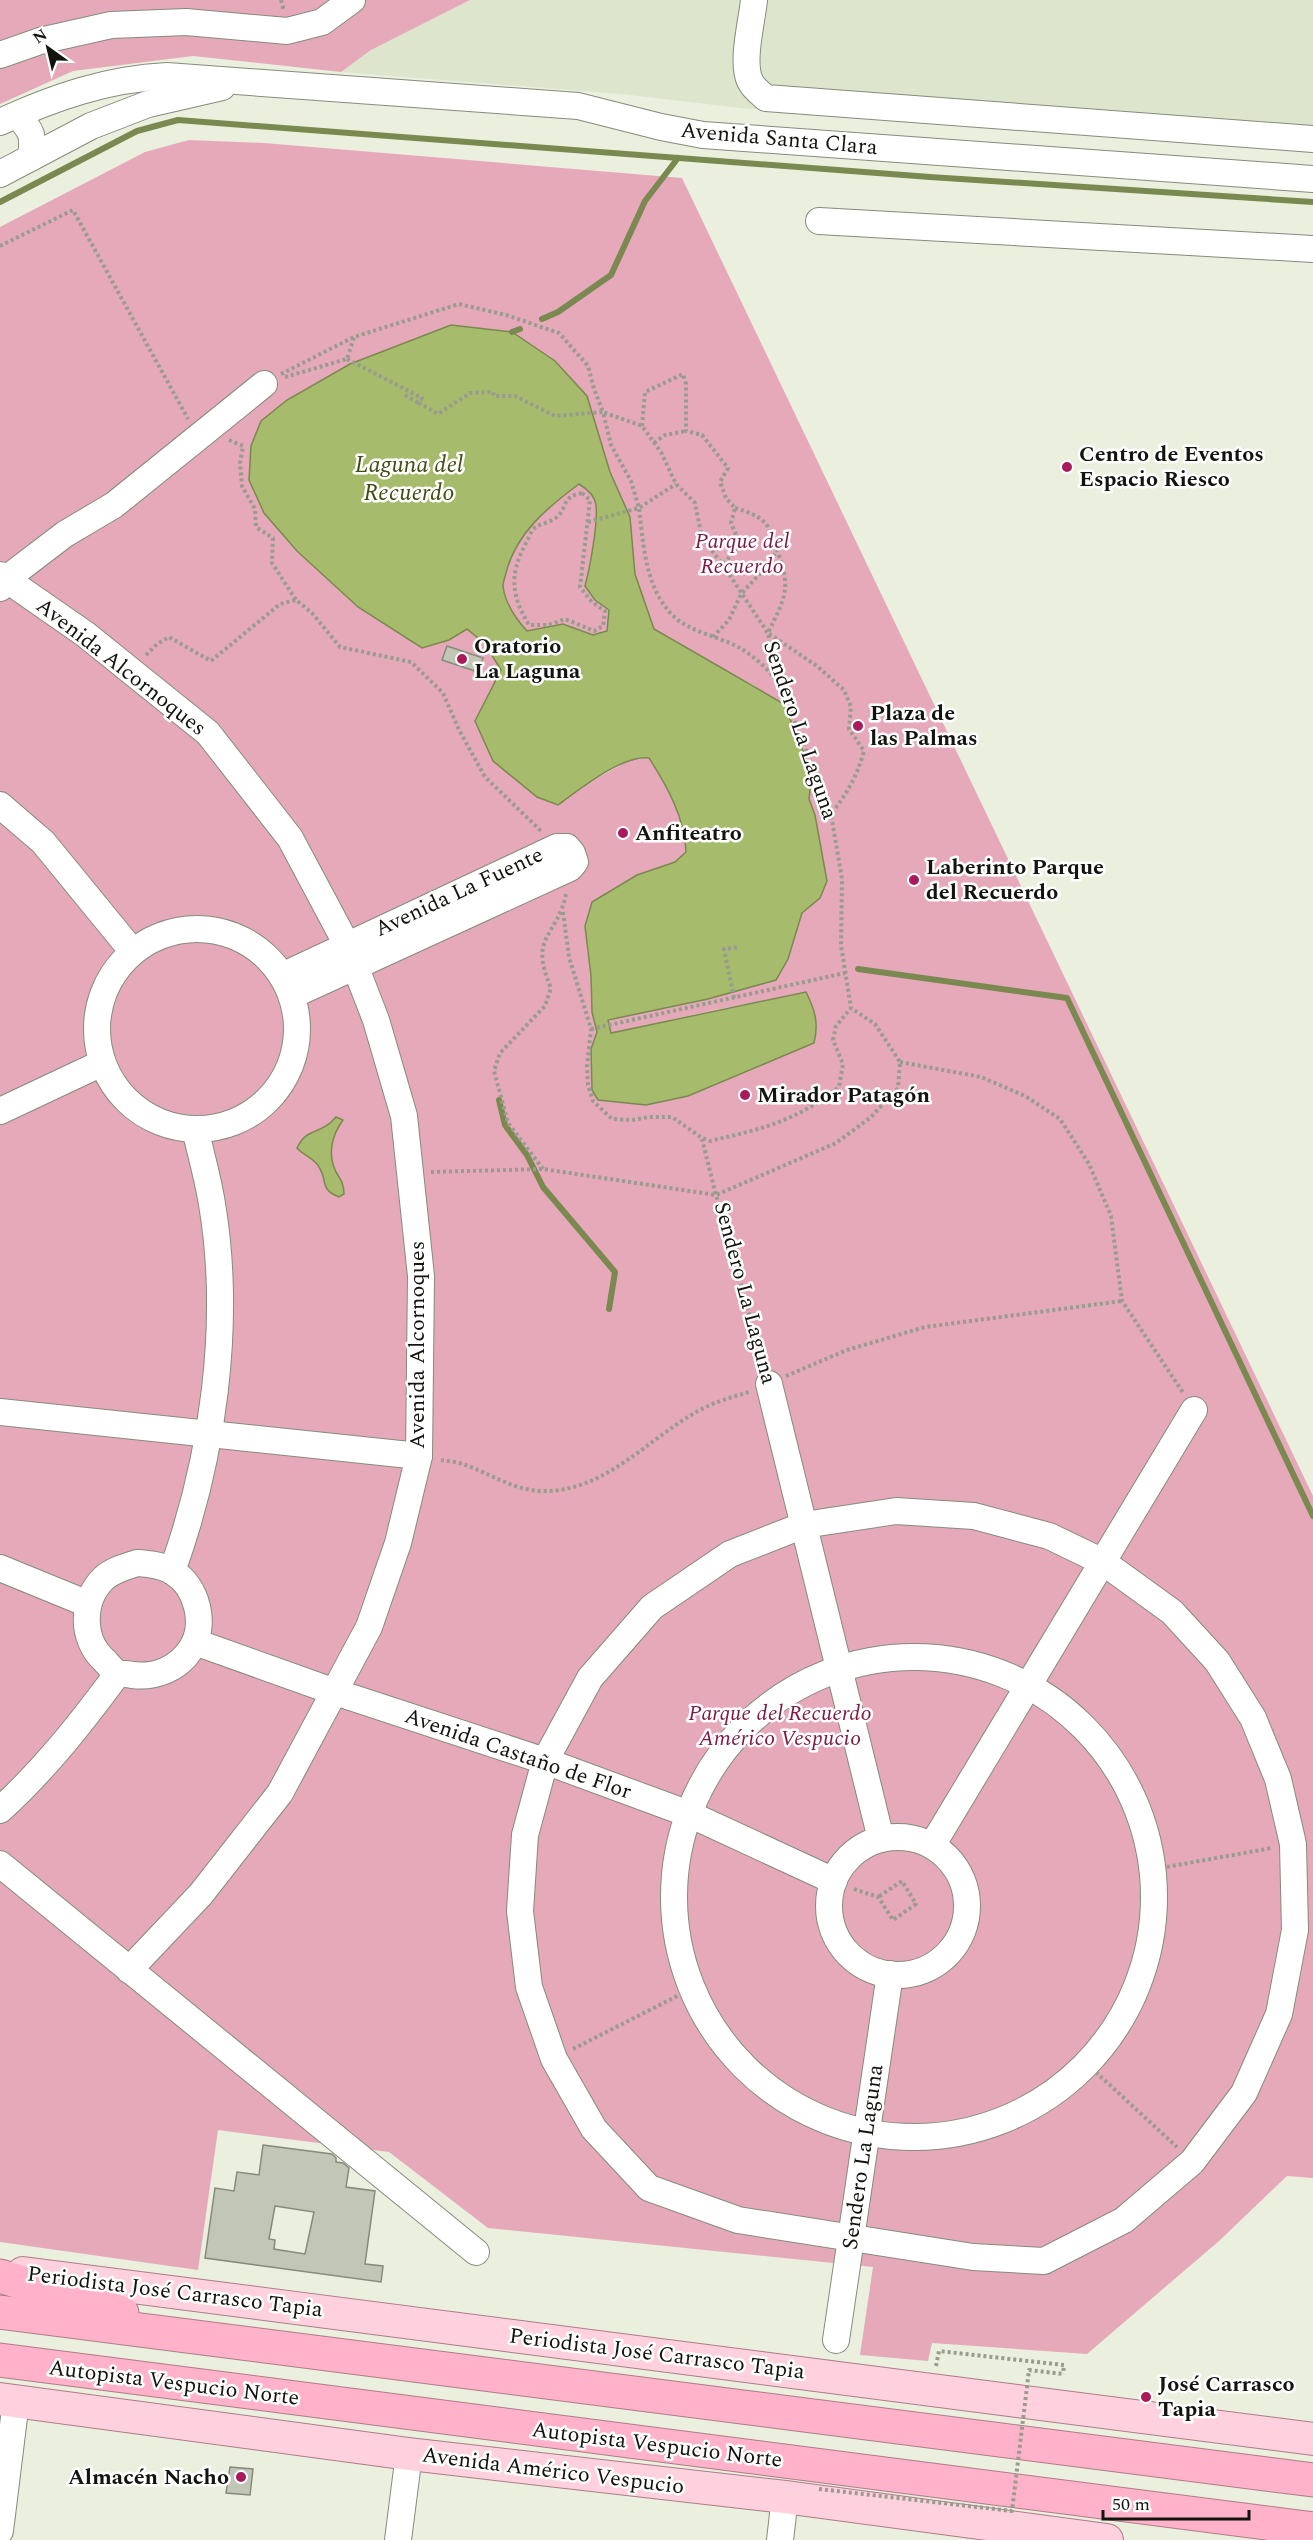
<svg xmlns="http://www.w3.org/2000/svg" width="1313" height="2540" font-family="Spectral,serif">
  <rect width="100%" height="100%" fill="#eaefde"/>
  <polygon fill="#dee5cd" points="470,0 1313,0 1313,151 741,108 621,94 341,72 371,50"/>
  <g fill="#e6a9ba" fill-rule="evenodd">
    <polygon points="0,0 470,0 371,50 341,72 193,56 73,71 0,104"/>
    <path d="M189,140L264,143L682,178L1313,1496V2178L1287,2176L1219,2241L1087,2354L932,2343L928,2361L860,2355L873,2267L488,2228L389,2152L218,2130L198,2270L0,2242V227L145,152ZM350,364L610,472L630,517L635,574L654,629L705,660L755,686L812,773L809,799L815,815L820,898L802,913L788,959L776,980L708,999L608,1020L611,1033L715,1010L806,993C815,1010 818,1023 814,1043L688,1096L591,1049L597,1032L592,1012L591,976L587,949L637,875L675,862L686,852C685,818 667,786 649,758L637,756L595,779L501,670L485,644L467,629L449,640L358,607L297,551L264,513L251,446L261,422L287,400Z"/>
    <path d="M579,483C587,489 595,496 596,505C598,525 590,566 585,586L595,600L609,610L607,631L593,635L562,624L527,632C516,619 505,603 503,586C503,582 505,577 506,573C516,533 548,507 579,483Z"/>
  </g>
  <g fill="#a6bb6b" stroke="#7a894f" stroke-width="1.5" fill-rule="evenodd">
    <path d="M451,325L512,332L555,361L587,396L610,472L630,517L635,574L654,629L784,704L812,773L809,799L815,815L827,881L820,898L802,913L788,959L776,980L708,999L608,1020L611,1033L806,992C815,1010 819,1023 814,1043L688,1096L646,1105L598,1100L592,1090L591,1049L597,1032L592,1012L591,976L585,926L592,902L637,875L675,862L686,852C685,818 667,786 649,758C623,754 579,790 558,805L537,797L493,761L475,721L501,670L485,644L467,629L449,640L422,648L358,607L297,551L264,513L249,480L251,446L261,421L287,400L350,364ZM579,484C587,489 595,496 596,505C598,524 590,567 585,586L595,600L609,610L607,631L593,635L563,624L527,631C516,619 505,603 503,586C503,582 505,577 506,573C516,533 548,507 579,484Z"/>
    <path d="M336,1117L343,1120C332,1135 327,1154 336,1172C341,1180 344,1184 344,1194L339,1197C319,1189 328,1181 319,1167C315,1159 303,1155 297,1148C308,1126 320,1136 336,1117Z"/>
  </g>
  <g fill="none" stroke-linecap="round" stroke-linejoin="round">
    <g stroke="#7a894f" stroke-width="6">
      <polyline points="0,202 137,131 178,120 930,177 1313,202"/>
      <polyline points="542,319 558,312 611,275 645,201 678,158"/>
      <polyline points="512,332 520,329"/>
      <polyline points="858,969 1067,998 1313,1516"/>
      <polyline points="499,1100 505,1125 527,1155 543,1187 615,1272 609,1309"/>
    </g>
  </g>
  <g fill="#c1c6b6" stroke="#858a7b" stroke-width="1.5" fill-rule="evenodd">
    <polygon points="447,646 483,658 478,672 442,660"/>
    <path d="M263,2145L332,2154L336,2158V2162L343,2163L349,2168L346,2187L375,2191L365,2264L383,2266L381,2282L205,2258L215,2188L234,2191L237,2172L259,2175ZM275,2206L314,2212L305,2254L274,2249L275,2240L269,2239Z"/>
    <polygon points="230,2467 253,2469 250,2495 226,2493"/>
  </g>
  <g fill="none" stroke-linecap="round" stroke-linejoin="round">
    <defs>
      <g id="minor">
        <path d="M754,0C752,21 741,62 750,81C753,88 760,93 766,98L1313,139"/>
        <polyline points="0,55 40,41 111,25 186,22 287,31 322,22 352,0"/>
        <path d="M17,115C32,131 34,135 31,158"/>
        <path d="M0,122C55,97 107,79 167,76L578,106L661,127L703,135L1313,179"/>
        <polyline points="0,174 91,126 148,104 222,87"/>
        <polyline points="819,221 1313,249"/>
        <polyline points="0,575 85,634 208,733 290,838 347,945 376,1020 404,1116 421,1276 419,1456 398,1543 369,1627 280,1793 201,1894 129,1970"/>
        <polyline points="0,588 6,579 65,534 114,505 264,384"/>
        <polyline points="0,805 43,842 133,952"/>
        <circle cx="197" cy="1029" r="100"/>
        <polyline points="282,976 557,847 567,847 572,853 575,862 570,868 293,995"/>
        <polyline points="0,1111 102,1063"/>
        <polyline points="769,1384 881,1839"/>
        <polyline points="0,1412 419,1456"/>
        <polygon points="896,1511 974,1516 1049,1536 1103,1562 1172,1612 1217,1661 1253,1718 1278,1779 1293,1844 1295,1930 1279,2014 1244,2093 1192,2162 1124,2220 1044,2261 973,2257 738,2220 649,2188 594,2129 554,2059 529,1987 520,1911 525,1835 545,1761 590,1678 652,1607 730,1554 804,1525"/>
        <path d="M137,1563C149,1564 163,1565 173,1572C197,1586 207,1625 191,1649C178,1669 155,1678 132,1675C128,1674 121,1674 118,1673C113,1671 108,1664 104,1660C81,1639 81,1600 104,1578C113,1570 125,1567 137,1563Z"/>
        <polyline points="0,1568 88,1604"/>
        <path d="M172,1571C213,1459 232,1323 212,1204C208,1179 201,1154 195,1129"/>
        <polyline points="195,1642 335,1692 545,1761 689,1814 834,1881"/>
        <circle cx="914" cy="1897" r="240"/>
        <path d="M0,1810C45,1769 82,1722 118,1673"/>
        <circle cx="898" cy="1906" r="69"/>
        <polyline points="933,1844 1194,1410"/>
        <polyline points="0,1864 476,2252"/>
        <polyline points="836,2340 890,1974"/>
        <polyline points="0,2531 16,2401"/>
        <polyline points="398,2540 409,2454"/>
        <polyline points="780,2540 785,2497"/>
      </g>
      <g id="major">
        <polyline points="23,2273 1313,2439"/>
        <polyline points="0,2399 409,2454 785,2497 1107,2540"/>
      </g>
      <g id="highway">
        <polyline points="0,2276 122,2313"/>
        <polyline points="0,2312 1313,2480"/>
        <polyline points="0,2360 1313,2529"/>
      </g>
    </defs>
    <use href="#minor" stroke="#868b7c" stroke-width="28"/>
    <use href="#major" stroke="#ac7b88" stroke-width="34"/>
    <use href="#highway" stroke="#ac7b88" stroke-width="35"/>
    <g stroke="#989c8f" stroke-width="4" stroke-dasharray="3 3" stroke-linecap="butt">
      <polyline points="281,0 284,11"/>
      <polyline points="0,246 73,210 188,419"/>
      <polyline points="347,359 422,398 419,403 438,414 470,393 493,392 494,396 515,396 555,416 603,412 611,445 631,481 639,508 676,484"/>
      <polyline points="281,374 354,337 459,304 506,315 559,333 588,366 594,389 603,412 642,426 661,452 676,484 695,503 702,538 723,565 768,633 780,683 831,814 842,879 841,945 851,1008 875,1024 900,1062 898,1088 870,1118 836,1143 716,1195 764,1366"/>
      <polyline points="285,377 347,359 354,337"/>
      <polyline points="405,395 419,403"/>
      <polyline points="642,426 645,392 683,374 686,384 686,431 702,435 728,468 720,482 726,498 735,508 731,523 740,544 723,565"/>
      <polyline points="229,440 243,446 240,463 242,486 255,509 256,527 273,538 272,563 296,600"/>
      <polyline points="654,443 665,435 686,431"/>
      <path d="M582,493L590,500L580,587L592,602L605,611L603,626L594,631L565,619L549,625H529C511,595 509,575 526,543C529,538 531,530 536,527C542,523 551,522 557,517C568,507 561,497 582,493Z"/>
      <path d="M735,508C762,516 770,522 777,550"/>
      <path d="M588,522L639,508C643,541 645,582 667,609C684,632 717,635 740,648C754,656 767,669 778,681"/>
      <path d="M713,637L729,620L741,594L768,565L777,550C792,588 785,598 768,633L817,666L844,690L851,707L849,729L864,751C857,776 847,794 831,814"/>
      <polyline points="146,655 157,644 169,637 211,661 280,604 296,600 312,613 340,647 411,662 443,693 459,730 485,777 541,831"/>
      <path d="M563,912L569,957L591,1029L587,1066L588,1085L593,1101L612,1119L632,1120L649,1117H672L702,1138L710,1141C762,1129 797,1121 839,1087L843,1064L833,1040L836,1026L851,1008"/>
      <polyline points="734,998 724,949 738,947"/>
      <polyline points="591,1029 845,973"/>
      <polyline points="900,1062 981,1077 1025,1096 1060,1119 1089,1164 1111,1216 1122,1301 1184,1394"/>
      <path d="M543,1169L508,1123L494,1071L500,1053L545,1006L551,988C528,935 557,938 566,894"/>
      <polyline points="431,1172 543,1169 716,1195 702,1139"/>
      <polyline points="786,1376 847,1350 925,1327 1122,1301"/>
      <path d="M441,1460C448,1461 456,1462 463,1464C489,1473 513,1490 541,1491C604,1493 646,1440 698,1411C714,1402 732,1397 749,1392"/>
      <polyline points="1155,1869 1272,1848"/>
      <polyline points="854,1889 878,1897 893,1920 916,1904 902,1881 878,1897"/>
      <polyline points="573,2049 691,1989"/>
      <polyline points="1087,2064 1177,2147"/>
      <polyline points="936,2366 939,2351 1064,2365 1063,2374"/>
    </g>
    <use href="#minor" stroke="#fff" stroke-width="26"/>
    <use href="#major" stroke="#ffd1df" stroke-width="32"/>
    <use href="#highway" stroke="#ffb2c9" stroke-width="33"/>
    <polyline stroke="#989c8f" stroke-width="4" stroke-dasharray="3 3" stroke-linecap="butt" points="819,2489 1012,2511 1029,2370 1063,2374"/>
  </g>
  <g fill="#a81a5a" stroke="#fff" stroke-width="2">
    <circle cx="1067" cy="467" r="6"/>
    <circle cx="462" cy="659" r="6"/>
    <circle cx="858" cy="726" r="6"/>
    <circle cx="623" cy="833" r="6"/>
    <circle cx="914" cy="880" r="6"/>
    <circle cx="745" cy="1095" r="6"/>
    <circle cx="1146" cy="2397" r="6"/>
    <circle cx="241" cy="2477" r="6"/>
  </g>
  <g text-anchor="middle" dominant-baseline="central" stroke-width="5" stroke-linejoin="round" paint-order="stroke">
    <g font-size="22" fill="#12140e" stroke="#fff">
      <text transform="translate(779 139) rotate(5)">Avenida Santa Clara</text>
      <text transform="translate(121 667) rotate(38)">Avenida Alcornoques</text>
      <text transform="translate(800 730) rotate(71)">Sendero La Laguna</text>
      <text transform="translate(459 892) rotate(-25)">Avenida La Fuente</text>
      <text transform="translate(745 1293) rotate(75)">Sendero La Laguna</text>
      <text transform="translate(417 1345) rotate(-90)">Avenida Alcornoques</text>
      <text transform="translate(518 1754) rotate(19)">Avenida Castaño de Flor</text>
      <text transform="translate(863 2157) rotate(-82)">Sendero La Laguna</text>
      <text transform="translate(175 2292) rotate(7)">Periodista José Carrasco Tapia</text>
      <text transform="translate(657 2354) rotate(7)">Periodista José Carrasco Tapia</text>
      <text transform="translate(174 2383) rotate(7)">Autopista Vespucio Norte</text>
      <text transform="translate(657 2445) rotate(7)">Autopista Vespucio Norte</text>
      <text transform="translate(553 2471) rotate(7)">Avenida Américo Vespucio</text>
    </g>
    <g font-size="22" font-weight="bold" fill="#12140e" stroke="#fff" text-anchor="start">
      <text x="1079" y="454">Centro de Eventos<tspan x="1079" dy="25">Espacio Riesco</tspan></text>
      <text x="474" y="646">Oratorio<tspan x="474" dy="25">La Laguna</tspan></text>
      <text x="870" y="713">Plaza de<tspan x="870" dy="25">las Palmas</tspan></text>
      <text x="635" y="833">Anfiteatro</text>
      <text x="926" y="867">Laberinto Parque<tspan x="926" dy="25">del Recuerdo</tspan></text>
      <text x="757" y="1095">Mirador Patagón</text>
      <text x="1158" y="2384">José Carrasco<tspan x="1158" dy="25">Tapia</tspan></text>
      <text x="229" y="2477" text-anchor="end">Almacén Nacho</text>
    </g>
    <g font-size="22" font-style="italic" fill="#7d1944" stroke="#fff">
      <text x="742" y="541">Parque del<tspan x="742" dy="25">Recuerdo</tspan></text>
      <text x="780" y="1713">Parque del Recuerdo<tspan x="780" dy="25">Américo Vespucio</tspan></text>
    </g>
    <g font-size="24" font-style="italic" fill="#414e13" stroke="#fff">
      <text x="409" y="465">Laguna del<tspan x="409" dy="28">Recuerdo</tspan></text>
    </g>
  </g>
  <g transform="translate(48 48) rotate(326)" stroke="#ffffff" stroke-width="4.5" paint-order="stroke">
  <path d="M0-4.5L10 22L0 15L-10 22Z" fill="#12140e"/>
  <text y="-9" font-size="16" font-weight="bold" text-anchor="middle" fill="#12140e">N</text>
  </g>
  <path d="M1103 2510v9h146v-9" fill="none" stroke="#12140e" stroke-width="3"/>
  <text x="1112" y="2510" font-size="18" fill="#12140e" stroke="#ffffff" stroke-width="4.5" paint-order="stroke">50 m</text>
</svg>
